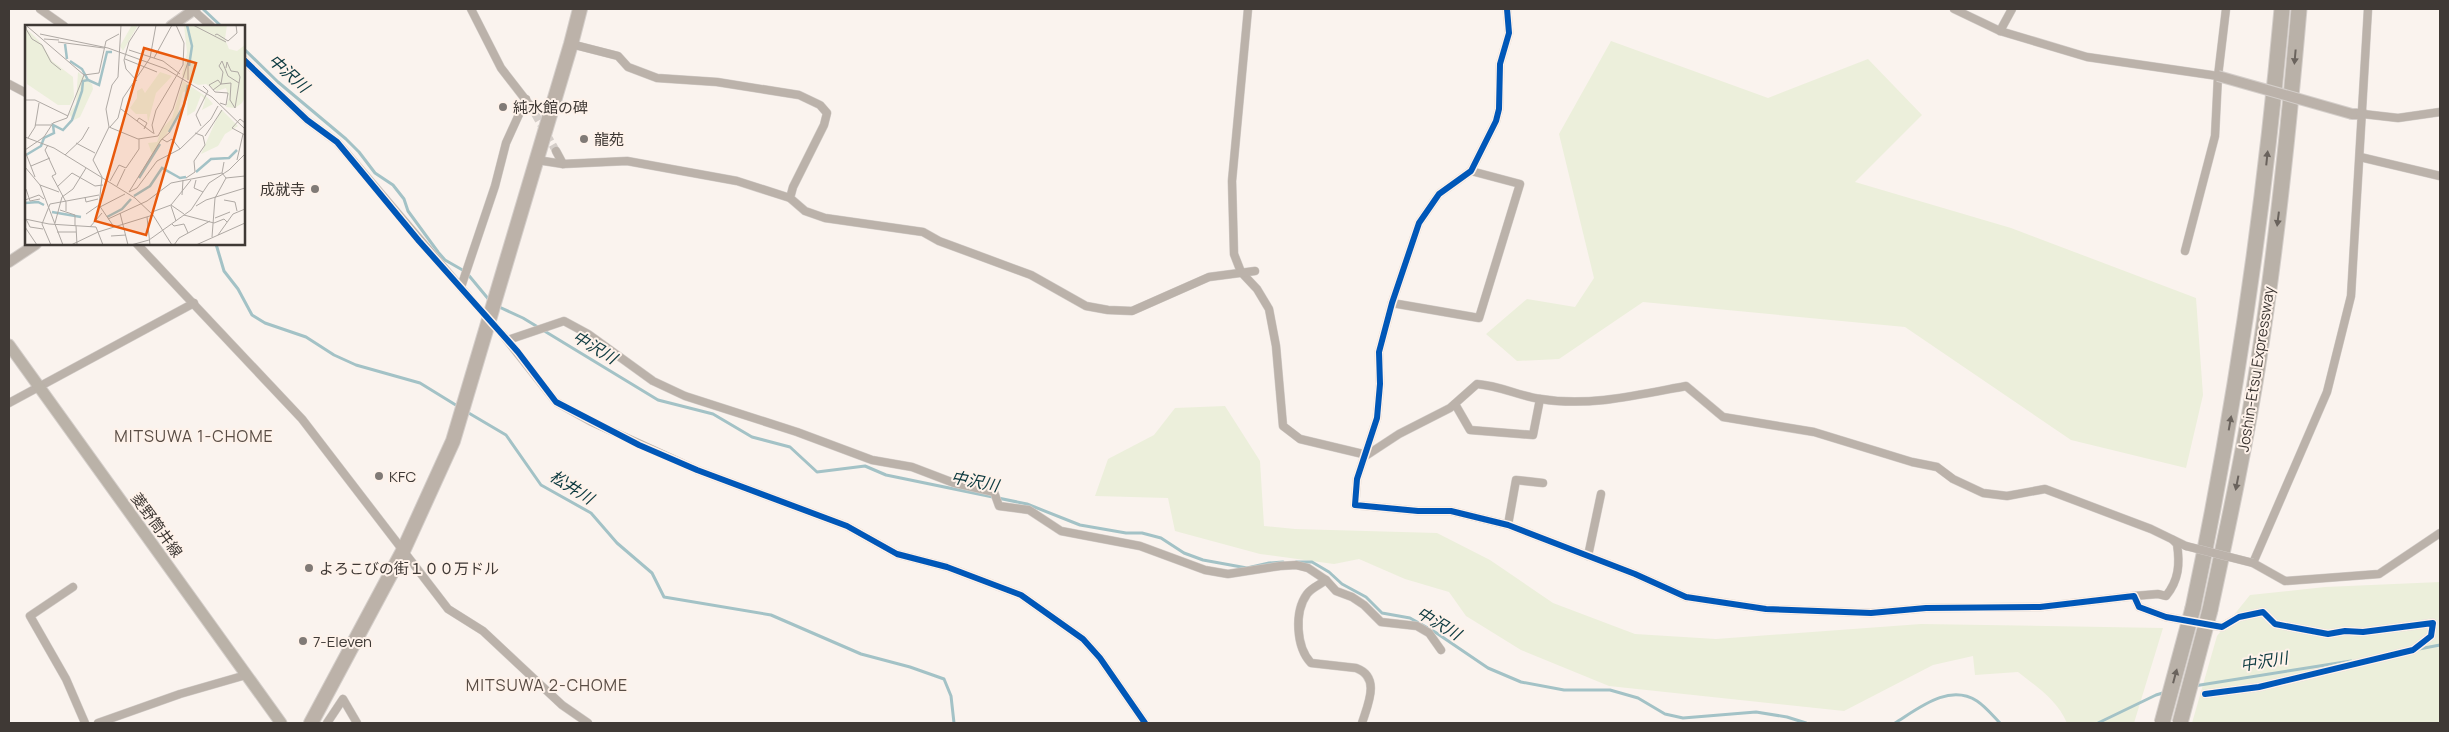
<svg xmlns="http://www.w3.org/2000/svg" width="2449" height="732" font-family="Manrope,'Noto Sans JP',sans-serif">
  <rect width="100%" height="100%" fill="#faf3ee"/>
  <g fill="#ecefdb">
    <polygon points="1611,41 1768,98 1868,59 1922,115 1855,182 2011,228 2196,298 2203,395 2186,468 2071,440 1905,327 1643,302 1559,359 1517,361 1486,334 1527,299 1575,307 1594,278 1559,134"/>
    <path d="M1225,406L1260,461L1264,526L1295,529L1437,533L1490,560L1553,603L1635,634L1716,639L1921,624L2163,628L2134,723H2067C2057,700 2037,687 2018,672L1975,675L1973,656L1933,665L1844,711L1609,686L1521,650L1466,616L1449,592L1405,579L1359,559L1334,564L1260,554L1175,531L1168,498L1095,496L1108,459L1154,435L1175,408Z"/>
    <polygon points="2440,582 2440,723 2192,723 2217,636 2250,595 2325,587"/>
  </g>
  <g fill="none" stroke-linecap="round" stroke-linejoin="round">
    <g stroke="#a3c2c6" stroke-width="3">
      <polyline points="203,9 221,26"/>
      <polyline points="244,49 278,82 346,139 359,152 375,173 393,185 404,199 408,211 438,252 445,260 466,272 490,301"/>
      <polyline points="216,244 224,271 238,289 252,315 265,323 306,337 334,355 356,365 420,383 459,407"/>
      <polyline points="497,306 523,318 658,400 713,414 752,437 790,447 817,472 865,466 886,475 1027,504 1080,525 1126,533 1142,533 1161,538 1184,553 1203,560 1247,568 1269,563 1283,562"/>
      <polyline points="467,412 506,435 541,485 591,513 617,543 652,573 664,597 771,615 861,654 910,667 944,679 951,696 954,723"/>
      <polyline points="1296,562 1312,562 1329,572 1342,584 1366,597 1382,613 1410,618 1435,632 1488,668 1521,682 1564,690 1610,690 1638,698 1665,714 1683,718 1756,712 1787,717 1806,723"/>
      <polyline points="2419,649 2440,645"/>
      <polyline points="2194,686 2351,661"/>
      <path d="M1895,723C1919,708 1949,683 1977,701C1986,707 1993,716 2000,723"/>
      <polyline points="2098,723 2156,695 2166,692"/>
    </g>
    <g stroke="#d5cec9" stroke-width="8" stroke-dasharray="8 4" stroke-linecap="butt">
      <polyline points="529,103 556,151"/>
      <polyline points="468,296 503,335"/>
    </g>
    <defs>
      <g id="minor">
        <polyline points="40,9 64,26"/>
        <polyline points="471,9 501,68 532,108"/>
        <path d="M1248,9L1232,181L1234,254L1241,272L1257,289L1269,309L1276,346L1283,426L1300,439L1367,455L1399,434L1450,408L1477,384C1501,386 1519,396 1541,399C1589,407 1638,395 1686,386L1723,417L1814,432L1912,462L1937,467L1953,479L1983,493L2007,496L2045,489L2151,529L2186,546"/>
        <polyline points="1507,9 1509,33 1500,64 1499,109 1496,121 1471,171 1439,194 1419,223 1392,303 1379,352 1380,384 1377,418 1357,479 1355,505 1418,511 1451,511 1508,525 1635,574 1686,597 1766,609 1871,613 1926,608 2040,607 2134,596 2139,607 2166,617 2222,627 2239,617 2263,612 2275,624 2328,634 2345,631 2363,632 2433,623 2431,636 2413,650 2259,687 2205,694"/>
        <polyline points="1954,9 2000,31 2087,57 2218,76"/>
        <polyline points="2368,9 2351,296 2327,392 2253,563 2285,581 2379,574 2440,533"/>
        <polyline points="193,10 211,26"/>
        <polyline points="2000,31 2012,9"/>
        <polyline points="571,44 618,56 628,67 657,78 717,82 799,95 820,105 827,113 824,125 793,187 790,198 805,211 825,218 923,232 939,241 1031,275 1086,306 1108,310 1132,311 1209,277 1255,271"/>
        <polyline points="244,60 307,120 337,142 468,296"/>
        <polyline points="9,84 26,93"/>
        <polyline points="2363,114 2398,118 2440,112"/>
        <polyline points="556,151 563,164"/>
        <polyline points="2360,157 2440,176"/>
        <polyline points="537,160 563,164 627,161 737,181 790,198"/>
        <polyline points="137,244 302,419 448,609 483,631 562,705 588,723"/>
        <polyline points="2185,251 2215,136 2218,76 2226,9"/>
        <polyline points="461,287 495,186 506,143 526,99"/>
        <polyline points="1392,303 1479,318 1520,184 1471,171"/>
        <polyline points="503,335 556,402 592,422 697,470 847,526 897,554 947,567 1021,595 1083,639 1100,658 1145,723"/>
        <polyline points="508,340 564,321 588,334 653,381 685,396 797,432 872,460 912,467 954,483 994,492 999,506 1029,510 1061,531 1140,546 1205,570 1228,574 1280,566 1296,565 1308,568 1326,580 1336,591 1352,597 1364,605 1381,622 1417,626 1429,633 1441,650"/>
        <polyline points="9,403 194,303"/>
        <polyline points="1455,404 1470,430 1533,435 1540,399"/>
        <polyline points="1508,525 1516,480 1543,483"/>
        <polyline points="1588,556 1601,494"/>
        <path d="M1326,580C1321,584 1311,588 1307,594C1294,612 1296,647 1311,663L1356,668C1381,677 1368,704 1362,723"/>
        <polyline points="73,587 30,616 66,679 85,723"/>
        <path d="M2134,596L2158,594L2166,596C2179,580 2180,564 2177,544L2173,540"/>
        <polyline points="98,723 180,694 246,675"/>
        <polyline points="327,723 343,699 357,723"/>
      </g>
      <g id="tertiary">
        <polyline points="171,26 195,9"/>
        <polyline points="2352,114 2363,114"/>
        <polyline points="9,262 36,244"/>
      </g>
      <polyline id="secondary" points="9,345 281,723"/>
      <polyline id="trunk" points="311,723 403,551 453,441 571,44 580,9"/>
      <g id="motorway">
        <path d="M2193,608C2235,410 2264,210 2282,9"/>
        <path d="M2210,610C2228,526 2246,442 2259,358C2277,242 2289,125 2299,9"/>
      </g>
    </defs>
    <use href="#minor" stroke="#d4ceca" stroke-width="9"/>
    <use href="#tertiary" stroke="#d4ceca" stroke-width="12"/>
    <use href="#secondary" stroke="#d4ceca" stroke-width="13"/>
    <use href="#trunk" stroke="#d4ceca" stroke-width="16"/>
    <use href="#motorway" stroke="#d4ceca" stroke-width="17"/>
    <use href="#minor" stroke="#bbb2aa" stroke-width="8"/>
    <use href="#tertiary" stroke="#bbb2aa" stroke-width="10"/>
    <use href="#secondary" stroke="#bab2a8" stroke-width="11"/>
    <use href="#trunk" stroke="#bcb2a9" stroke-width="14"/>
    <use href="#motorway" stroke="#b9b1a8" stroke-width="15"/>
    <defs>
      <polyline id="minor-bridge" points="2186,546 2253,563"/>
      <polyline id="tertiary-bridge" points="2218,76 2352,114"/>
      <g id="motorway-bridge">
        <polyline points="2162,723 2193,608"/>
        <polyline points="2180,723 2210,610"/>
      </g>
    </defs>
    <use href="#minor-bridge" stroke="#d4ceca" stroke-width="9" stroke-linecap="butt"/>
    <use href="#tertiary-bridge" stroke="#d4ceca" stroke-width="12" stroke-linecap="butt"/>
    <use href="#motorway-bridge" stroke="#d4ceca" stroke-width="17" stroke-linecap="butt"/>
    <use href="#minor-bridge" stroke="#bbb2aa" stroke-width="8"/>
    <use href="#tertiary-bridge" stroke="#bbb2aa" stroke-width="10"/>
    <use href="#motorway-bridge" stroke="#b9b1a8" stroke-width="15"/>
    <defs>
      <g id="cycleway">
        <polyline points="1507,9 1509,33 1500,64 1499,109 1496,121 1471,171 1439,194 1419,223 1392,303 1379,352 1380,384 1377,418 1357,479 1355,505 1418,511 1451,511 1508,525 1635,574 1686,597 1766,609 1871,613 1926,608 2040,607 2134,596 2139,607 2166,617 2222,627 2239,617 2263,612 2275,624 2328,634 2345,631 2363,632 2433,623 2431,636 2413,650 2259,687 2205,694"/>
        <polyline points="244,60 307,120 337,142 419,241 518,352 556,402 639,445 697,470 847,526 897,554 947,567 1021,595 1083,639 1100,658 1145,723"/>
      </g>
    </defs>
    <use href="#cycleway" stroke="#fef2ea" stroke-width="9"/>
    <use href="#cycleway" stroke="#0057b8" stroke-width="6"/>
  </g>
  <defs><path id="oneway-solid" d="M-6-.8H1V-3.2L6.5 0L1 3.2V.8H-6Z" transform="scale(1.25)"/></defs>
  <g fill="#6a635d">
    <use href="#oneway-solid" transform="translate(2295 57) rotate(95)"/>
    <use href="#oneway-solid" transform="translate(2267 158) rotate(-84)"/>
    <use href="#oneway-solid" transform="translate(2278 219) rotate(97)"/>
    <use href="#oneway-solid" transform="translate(2230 423) rotate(-80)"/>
    <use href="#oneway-solid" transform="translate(2237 483) rotate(101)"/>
    <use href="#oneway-solid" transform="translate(2175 676) rotate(-75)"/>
  </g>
  <g fill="#807a76" stroke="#fef2ea" stroke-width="2">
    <circle cx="503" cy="107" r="5"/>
    <circle cx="584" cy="139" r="5"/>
    <circle cx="315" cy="189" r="5"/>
    <circle cx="379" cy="476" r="5"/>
    <circle cx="309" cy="568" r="5"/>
    <circle cx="303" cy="641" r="5"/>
  </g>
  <g text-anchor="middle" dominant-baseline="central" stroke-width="4" stroke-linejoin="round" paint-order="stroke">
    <g font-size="15" fill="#3f3935" stroke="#fef2ea" text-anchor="start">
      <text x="513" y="107">純水館の碑</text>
      <text x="594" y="139">龍苑</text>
      <text x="305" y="189" text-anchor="end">成就寺</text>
      <text x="389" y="476">KFC</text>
      <text x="319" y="568">よろこびの街１００万ドル</text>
      <text x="313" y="641">7-Eleven</text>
    </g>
    <g font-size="15" fill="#3f3935" stroke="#fef2ea">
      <text transform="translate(2256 369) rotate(-81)">Joshin-Etsu Expressway</text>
      <text transform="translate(157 525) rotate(54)">菱野筒井線</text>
    </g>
    <g font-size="16" font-style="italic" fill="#0b393f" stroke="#fef2ea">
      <text transform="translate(289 73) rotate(42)">中沢川</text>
      <text transform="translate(595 347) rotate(31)">中沢川</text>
      <text transform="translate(975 481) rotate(11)">中沢川</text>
      <text transform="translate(572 487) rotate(32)">松井川</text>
      <text transform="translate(1439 623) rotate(31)">中沢川</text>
      <text transform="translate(2264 661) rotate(-9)">中沢川</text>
    </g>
    <g font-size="16" letter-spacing="1" fill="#584c44" stroke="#fef2ea">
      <text x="194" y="436">MITSUWA 1-CHOME</text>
      <text x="547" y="685">MITSUWA 2-CHOME</text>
    </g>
  </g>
  <g transform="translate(25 25)">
    <rect width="220" height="220" fill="#faf3ee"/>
    <path d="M107,0H113L98,26L95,21ZM159,0H202L200,14L204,24L212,26L220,20V72L217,78L210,83L201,82L204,72L201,63L192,66L181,59L173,60L159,53L157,50L162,28ZM0,2L17,19L27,36L48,52L49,72L45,80H33L2,59ZM53,47L67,59L68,64L55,92L49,95L44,89L51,79ZM135,47L147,51L131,68L123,98L122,89H111L105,83L112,73V66L117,63L120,68ZM158,56L183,73L188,79L177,85L180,75L176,70L170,86L162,91L163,66L158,67L151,96L127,129L123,118L132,117L136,105L147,93ZM196,84L213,101L200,109L193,121L176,129Z" fill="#ecefdb"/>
    <path fill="none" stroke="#a3c2c6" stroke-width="2.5" d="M162,0L167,21L164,41M40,19L42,34M45,36L57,44L63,55L74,60L82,27H87M144,107L159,80L163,60M1,130L16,121L19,113L29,108L28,100L38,105L47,95L57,66L58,56L63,55M171,147L186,134L204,133L212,125M114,153L135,119M109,171L125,161L137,143L155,153L161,152M0,178L13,177L19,180M27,187L56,192M82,192L97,184L106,174"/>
    <path fill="none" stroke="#afa9a4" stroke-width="1" d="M3,0L1,4L7,14L17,20L26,37L36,45M168,0L201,17M3,2L59,50L74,48L81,16L94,9M15,9L83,23L141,44L187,72L220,104M190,10L192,9L203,16L212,8L211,0M19,14L34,15M33,17L79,23M104,25L138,36L155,49M129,33L147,0M100,34L132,47M112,56L101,44L99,35L104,17L115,0M196,59L198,47L194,41L197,36L203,51L214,58M188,65L196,59L206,58L205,75L210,83L215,52L213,47L206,46L202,37L201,43M0,75H10L43,91M195,78L201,80L203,68L190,67L184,60L193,55L196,59M96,84L128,108M112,96L114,93L122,98L119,104M220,98L215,94L207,103L220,110M10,100H26M176,101L171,90L183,66L178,61M84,102L113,114L133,111L148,84L163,37V55M85,102L93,93L98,73L125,33L131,0M129,109L127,100L131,85L158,40L159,18L151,0M180,111L197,85M0,112L29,123L110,173L128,190L147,220M3,113L10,102L14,78M137,114L142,117L147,114L155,124M51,118L70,128M23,120L20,125L31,149L27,151L41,177V186M0,125L19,112L28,98L42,93L59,50M0,126L10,152M40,130L57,114L64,102M212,135L218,109M6,141L25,133M0,142L15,160L38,220M77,152L74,180L89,202M77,152L68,135L84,102L81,84L87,60L93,52L96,0M161,153L170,147L169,136L180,120L178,111L170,108M201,153L220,151M171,155L169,163L178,167M85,156L94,140L101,143L114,124V114M15,160L34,167M92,161L100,144M32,162L47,148L70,161L78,160M1,164L5,176L15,174M104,167L112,163L132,136L155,124L186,94L193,81M104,167L136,115L145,107M157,170L158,155M60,172L61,177L73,174M0,175L14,170L19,174M199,175L210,177L212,186M146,180L159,189M146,181L151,196M171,181L181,175L220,163M75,182L100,169M35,185L50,190V201M127,187L146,180L166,155M95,188L103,220M61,189L74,180M159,190L189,198L199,194L202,197M122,192L125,220M190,193L205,187M0,194L24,199L71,202L78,220M1,194L5,202L18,204M83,194L122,176L146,158L197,148M30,198L37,172L48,164L61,143M147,199L149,201L159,199L163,208M51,201L52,220M0,202L12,220M65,202L77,188M32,207H51M193,210L208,189L220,184M86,211L101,210M187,212L190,173L201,153L197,148L199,137M26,220L17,199L25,179L74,170M46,220L73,207L128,190M106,220L124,215L166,185L184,158L204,145L220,129M149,220L154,213L185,196M171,220L220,198"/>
    <path fill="#e8590c" fill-opacity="0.15" stroke="#e8590c" stroke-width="2.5" d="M119,23L171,38L121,210L70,196Z"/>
    <rect width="220" height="220" fill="none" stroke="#3f3935" stroke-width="2.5"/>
  </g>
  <rect width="2449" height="732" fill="none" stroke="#3f3935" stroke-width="20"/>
</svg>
